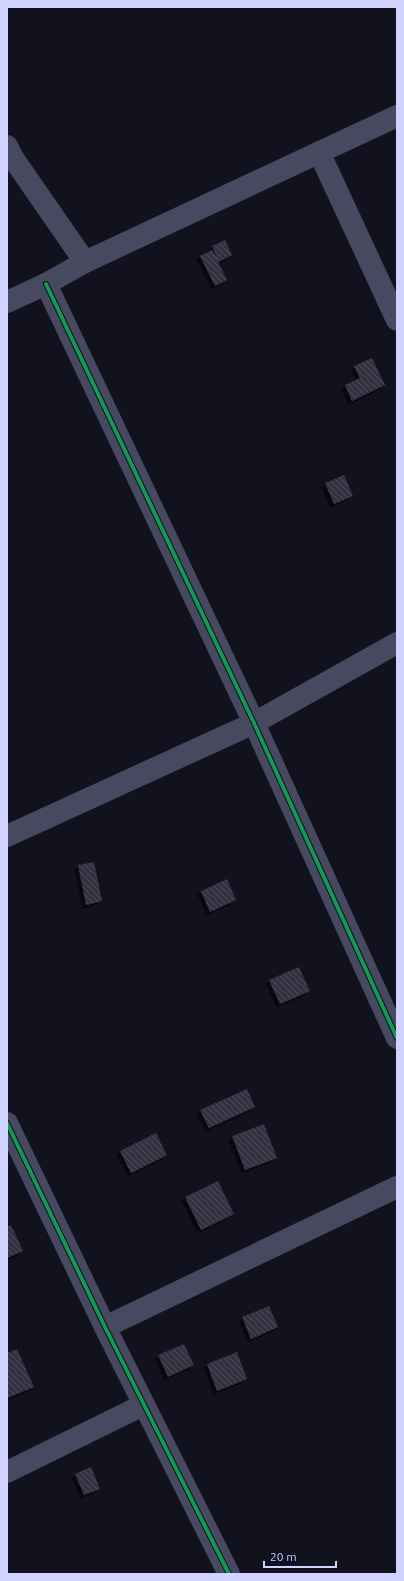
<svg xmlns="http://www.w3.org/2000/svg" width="404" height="1581" font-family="Ubuntu,sans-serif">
  <defs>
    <pattern id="building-back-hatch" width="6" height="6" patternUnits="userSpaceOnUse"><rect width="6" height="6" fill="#303041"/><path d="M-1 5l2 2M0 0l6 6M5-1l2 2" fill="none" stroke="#4d4d5e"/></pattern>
    <filter id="shadow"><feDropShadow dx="-3.5" dy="3.5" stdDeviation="0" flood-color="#0009"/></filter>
  </defs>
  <rect width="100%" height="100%" fill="#12121e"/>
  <g fill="url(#building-back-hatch)" filter="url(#shadow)">
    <polygon points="225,240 232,255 218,262 227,280 215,286 200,256 212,250 217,257 212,246"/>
    <polygon points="372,358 385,385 352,401 345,385 360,378 354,366"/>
    <polygon points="344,475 353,496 334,504 325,483"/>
    <polygon points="94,862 102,901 86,905 78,865"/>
    <polygon points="227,879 236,900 210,912 201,891"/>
    <polygon points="299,967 310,991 280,1004 269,980"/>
    <polygon points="247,1089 255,1107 209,1128 200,1110"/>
    <polygon points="264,1124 277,1158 245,1170 232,1136"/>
    <polygon points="156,1133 167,1155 131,1173 120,1151"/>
    <polygon points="218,1181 234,1214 201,1230 185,1197"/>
    <polygon points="11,1225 23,1251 7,1258 7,1227"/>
    <polygon points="269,1306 278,1327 251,1339 242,1317"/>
    <polygon points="184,1344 194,1365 168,1377 158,1355"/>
    <polygon points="17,1349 34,1387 7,1398 7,1353"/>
    <polygon points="237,1352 247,1379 217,1391 207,1364"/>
    <polygon points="91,1467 100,1489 84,1495 75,1474"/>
  </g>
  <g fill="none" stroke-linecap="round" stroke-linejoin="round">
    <g stroke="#464960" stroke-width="22">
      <polyline points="7,146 13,158 85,262"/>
      <polyline points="319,152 397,320"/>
      <polyline points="46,284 254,723 397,1038"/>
      <polyline points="7,302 46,284 85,262 397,116"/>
      <polyline points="7,836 254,723 397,643"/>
      <polyline points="7,1123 105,1327 229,1574"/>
      <polyline points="105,1327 397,1187"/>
      <polyline points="7,1472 143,1405"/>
    </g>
    <defs>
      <g id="cycleway">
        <polyline points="46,284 254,723 397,1038"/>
        <polyline points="7,1123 105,1327 229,1574"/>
      </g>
    </defs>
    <use href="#cycleway" stroke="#0c0d24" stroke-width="6"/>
    <use href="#cycleway" stroke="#139951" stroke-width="4"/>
  </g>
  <rect width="404" height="1581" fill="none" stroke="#d0d3ff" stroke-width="16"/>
  <path d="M264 1561v6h72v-6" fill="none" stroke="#d0d3ff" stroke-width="2"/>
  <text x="270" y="1561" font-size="12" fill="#d0d3ff" stroke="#0c0d24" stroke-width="3" paint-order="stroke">20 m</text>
</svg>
